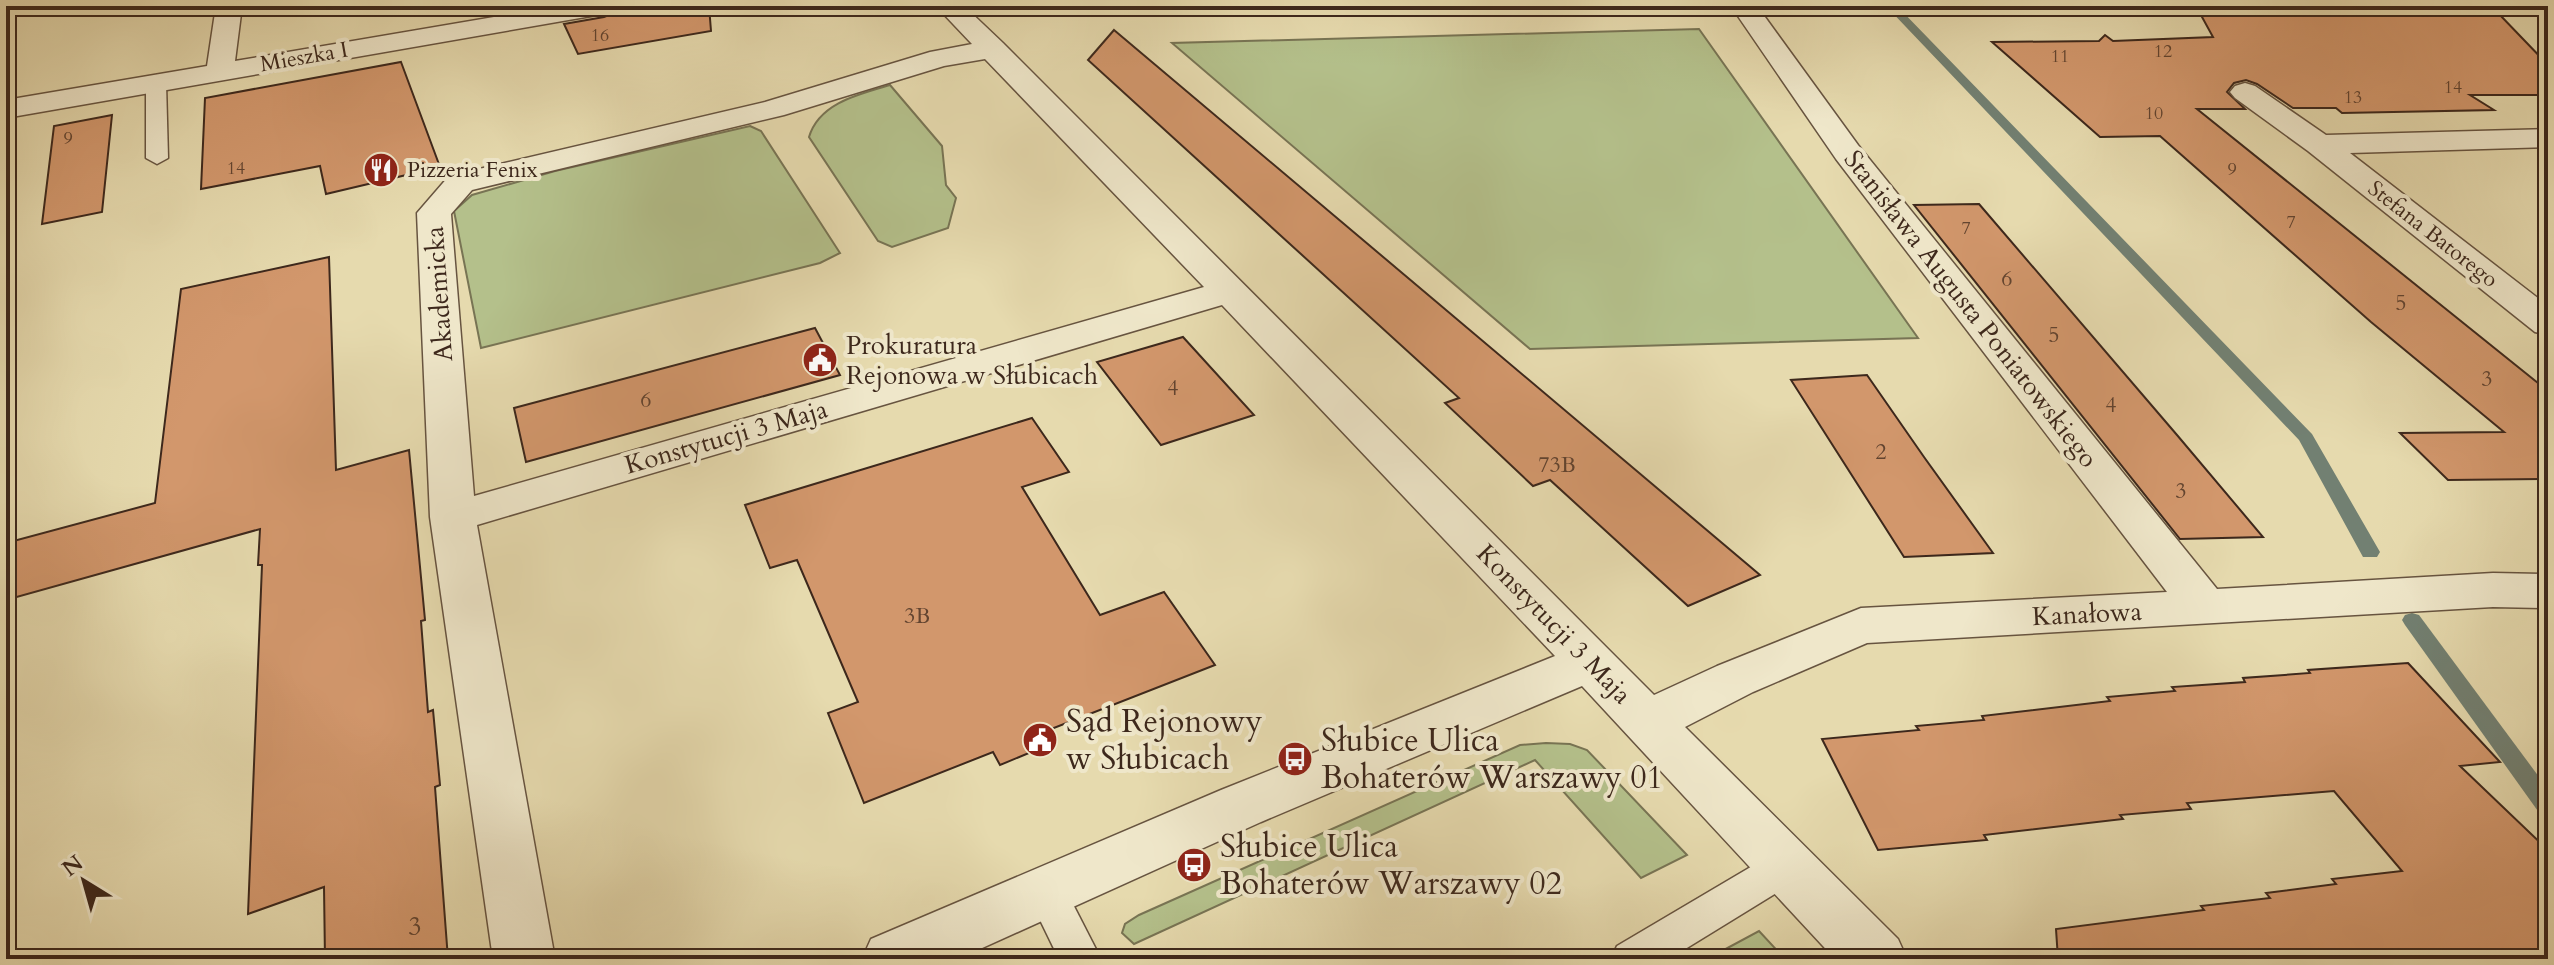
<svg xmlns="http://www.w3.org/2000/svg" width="2554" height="965" font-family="Cardo,serif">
  <rect width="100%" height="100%" fill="#e6daae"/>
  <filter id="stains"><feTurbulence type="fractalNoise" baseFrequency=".0025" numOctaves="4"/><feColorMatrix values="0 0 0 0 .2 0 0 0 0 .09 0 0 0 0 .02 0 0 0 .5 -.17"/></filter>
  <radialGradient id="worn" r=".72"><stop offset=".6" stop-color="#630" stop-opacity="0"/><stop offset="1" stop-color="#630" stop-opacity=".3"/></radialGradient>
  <g fill="#b4c08b" stroke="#787454" stroke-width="2">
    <polygon points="1699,29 1918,338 1530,349 1172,43"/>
    <path d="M890,85L942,146L946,185L956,198L948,228L892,247L878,241L809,137C819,103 859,94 890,85Z"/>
    <polygon points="750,126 761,131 840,253 820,263 481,348 454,211 472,195 555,171"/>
    <polygon points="1546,743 1570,744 1587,750 1687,855 1641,878 1535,760 1134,944 1122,933 1125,924 1139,915 1520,745"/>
    <polygon points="1759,931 1785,959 1707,959"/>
  </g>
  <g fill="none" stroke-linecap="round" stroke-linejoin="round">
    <g fill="#728072" fill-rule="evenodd">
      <polygon points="1886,6 1897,6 2312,434 2380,552 2377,557 2363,557 2299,440"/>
      <polygon points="2412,613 2419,615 2548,789 2548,816 2540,814 2405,625 2402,620 2405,615"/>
    </g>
  </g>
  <g fill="#d2976c" stroke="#3d281c" stroke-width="2">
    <polygon points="619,6 709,6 711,31 578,54 564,24 604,17 614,13"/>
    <polygon points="2196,6 2408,6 2499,14 2548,65 2548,95 2470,95 2494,110 2342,113 2336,108 2293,108 2257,84 2246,80 2234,83 2227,92 2245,109 2197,109 2548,391 2548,479 2448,480 2400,433 2504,432 2371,322 2160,136 2100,137 1992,42 2099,41 2105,35 2113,41 2213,37"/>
    <polygon points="1114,30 1433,299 1760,575 1688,606 1550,480 1533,486 1445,403 1459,398 1088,60"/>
    <polygon points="401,62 440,167 326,194 320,166 201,189 205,98"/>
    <polygon points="112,115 102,212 42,224 54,126"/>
    <polygon points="1979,204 2177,435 2263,537 2180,539 1914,205"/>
    <polygon points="329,257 336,470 409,450 425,620 421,621 428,712 433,710 440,785 435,787 448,959 325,959 324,887 248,914 262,565 258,565 260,529 6,600 6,543 155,503 181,289"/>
    <polygon points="815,328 840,375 526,462 514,408"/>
    <polygon points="1183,337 1254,415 1161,445 1097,362"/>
    <polygon points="1867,375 1924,457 1993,553 1904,557 1791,380"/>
    <polygon points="1032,418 1069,472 1022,487 1100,615 1164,592 1215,665 1046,731 1053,743 1000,765 993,752 864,803 828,713 858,702 797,560 770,568 745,505"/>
    <polygon points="2408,663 2500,762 2460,766 2548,850 2548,959 2058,959 2056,929 2204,910 2201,906 2270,898 2266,893 2336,884 2332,879 2402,871 2334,791 2187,803 2191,809 2120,815 2123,819 1984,835 1987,840 1878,850 1822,739 1919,730 1916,726 1984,720 1982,716 2110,701 2107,697 2175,691 2172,687 2245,682 2243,678 2310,673 2308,670"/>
  </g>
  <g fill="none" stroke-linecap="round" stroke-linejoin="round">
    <defs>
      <g id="lane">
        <polygon points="156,77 166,83 168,158 157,164 146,158 146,83"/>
        <polygon points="1785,850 1799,855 1805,867 1799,879 1669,959 1611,959 1617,946 1771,855"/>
        <polygon points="1046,874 1060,879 1101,959 1059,959 1026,891 1032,879"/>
      </g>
      <g id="street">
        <polygon points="216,6 242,6 235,61 558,6 616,6 612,11 603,14 6,118 6,100 207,66"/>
        <path d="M936,6H964L1003,43L1654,695L1717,666L1861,608L2167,592L1836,159L1731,6H1757L1858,145L2217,589L2493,573L2548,574V608L2493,607L1867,643L1753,692L1685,727L1898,939L1907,959H1835L1582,686L1261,822L958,959H862L871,939L1221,790L1555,656L1222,305L477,525L555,959H493L430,517L417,213L449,176L765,102L930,52L972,44ZM985,59L1204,287L474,496L451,214L472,190L784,115L944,66Z"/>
        <polygon points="2245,83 2255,86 2326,135 2548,129 2548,147 2350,153 2548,306 2548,335 2535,332 2308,151 2235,98 2230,92 2235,86"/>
      </g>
    </defs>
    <use href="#lane" stroke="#675440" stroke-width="3"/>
    <use href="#street" stroke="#675440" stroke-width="3"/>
    <use href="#lane" fill="#efe7ca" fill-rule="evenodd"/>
    <use href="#street" fill="#efe7ca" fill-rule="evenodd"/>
  </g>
  <defs>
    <symbol id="restaurant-disc" viewBox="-11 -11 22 22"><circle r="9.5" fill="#8f2418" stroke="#efe7ca"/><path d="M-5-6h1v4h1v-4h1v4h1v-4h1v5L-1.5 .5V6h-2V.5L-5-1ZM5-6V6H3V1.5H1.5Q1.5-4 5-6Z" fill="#fff"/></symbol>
    <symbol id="civic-disc" viewBox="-11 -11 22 22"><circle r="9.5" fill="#8f2418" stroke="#efe7ca"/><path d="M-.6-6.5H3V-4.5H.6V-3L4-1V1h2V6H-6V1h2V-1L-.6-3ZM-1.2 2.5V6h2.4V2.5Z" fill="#fff"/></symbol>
    <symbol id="bus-disc" viewBox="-11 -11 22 22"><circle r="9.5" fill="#8f2418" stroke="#efe7ca"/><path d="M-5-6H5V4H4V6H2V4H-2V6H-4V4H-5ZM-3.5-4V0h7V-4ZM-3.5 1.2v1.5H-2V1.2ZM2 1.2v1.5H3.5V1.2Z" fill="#fff"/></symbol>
  </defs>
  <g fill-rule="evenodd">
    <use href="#restaurant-disc" x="361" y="150" width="40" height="40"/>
    <use href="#civic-disc" x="800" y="340" width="40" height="40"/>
    <use href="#civic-disc" x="1020" y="720" width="40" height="40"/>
    <use href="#bus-disc" x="1275" y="739" width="40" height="40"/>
    <use href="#bus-disc" x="1174" y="845" width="40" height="40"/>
  </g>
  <g text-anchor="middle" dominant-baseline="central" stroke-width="8" stroke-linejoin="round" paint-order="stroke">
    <g font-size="18" fill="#624430">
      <text x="600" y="35">16</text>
      <text x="2163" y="51">12</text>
      <text x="2060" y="56">11</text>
      <text x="2453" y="87">14</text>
      <text x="2353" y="97">13</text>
      <text x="2154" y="113">10</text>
      <text x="68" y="138">9</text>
      <text x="236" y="168">14</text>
      <text x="2232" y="169">9</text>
      <text x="2291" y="222">7</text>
      <text x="1966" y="228">7</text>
    </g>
    <g font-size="22" fill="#3d281c" stroke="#efe7ca">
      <text transform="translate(304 57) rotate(-10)">Mieszka I</text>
      <text transform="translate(2433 234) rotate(38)">Stefana Batorego</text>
    </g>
    <g font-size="22" fill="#3d281c" stroke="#efe7ca" text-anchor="start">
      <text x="407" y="170">Pizzeria Fenix</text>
    </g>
    <g font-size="22" fill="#624430">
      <text x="2007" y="279">6</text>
      <text x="2401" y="303">5</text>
      <text x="2054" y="335">5</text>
      <text x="2487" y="379">3</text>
      <text x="1173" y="388">4</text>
      <text x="646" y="400">6</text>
      <text x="2111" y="405">4</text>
      <text x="1881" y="452">2</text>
      <text x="1557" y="465">73B</text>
      <text x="2181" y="491">3</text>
      <text x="917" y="616">3B</text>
    </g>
    <g font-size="26" fill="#3d281c" stroke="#efe7ca">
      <text transform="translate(439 294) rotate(-94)">Akademicka</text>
      <text transform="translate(1971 309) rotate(52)">Stanisława Augusta Poniatowskiego</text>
      <text transform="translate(726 437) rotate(-16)">Konstytucji 3 Maja</text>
      <text transform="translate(2087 614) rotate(-3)">Kanałowa</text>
      <text transform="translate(1554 624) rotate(46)">Konstytucji 3 Maja</text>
    </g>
    <g font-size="26" fill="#3d281c" stroke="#efe7ca" text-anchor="start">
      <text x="846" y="345">Prokuratura<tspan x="846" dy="30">Rejonowa w Słubicach</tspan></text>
    </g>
    <g font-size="26" fill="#624430">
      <text x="415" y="926">3</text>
    </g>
    <g font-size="32" fill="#3d281c" stroke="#efe7ca" text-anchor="start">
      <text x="1066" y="722">Sąd Rejonowy<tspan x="1066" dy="37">w Słubicach</tspan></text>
      <text x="1321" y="741">Słubice Ulica<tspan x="1321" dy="37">Bohaterów Warszawy 01</tspan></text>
      <text x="1220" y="847">Słubice Ulica<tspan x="1220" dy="37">Bohaterów Warszawy 02</tspan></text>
    </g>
  </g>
  <rect width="2554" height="965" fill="none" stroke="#e6daae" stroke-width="32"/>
  <rect x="8" y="8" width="2538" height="949" fill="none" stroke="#3d281c" stroke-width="4"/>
  <rect x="16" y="16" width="2522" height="933" fill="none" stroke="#3d281c" stroke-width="2"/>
  <g transform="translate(84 881) rotate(323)" stroke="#efe7ca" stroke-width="6" paint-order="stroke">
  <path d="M0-6L14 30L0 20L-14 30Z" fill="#3d281c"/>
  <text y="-12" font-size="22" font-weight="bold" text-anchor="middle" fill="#3d281c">N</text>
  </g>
  <rect width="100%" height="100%" filter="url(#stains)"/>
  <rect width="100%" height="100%" fill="url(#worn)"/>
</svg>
